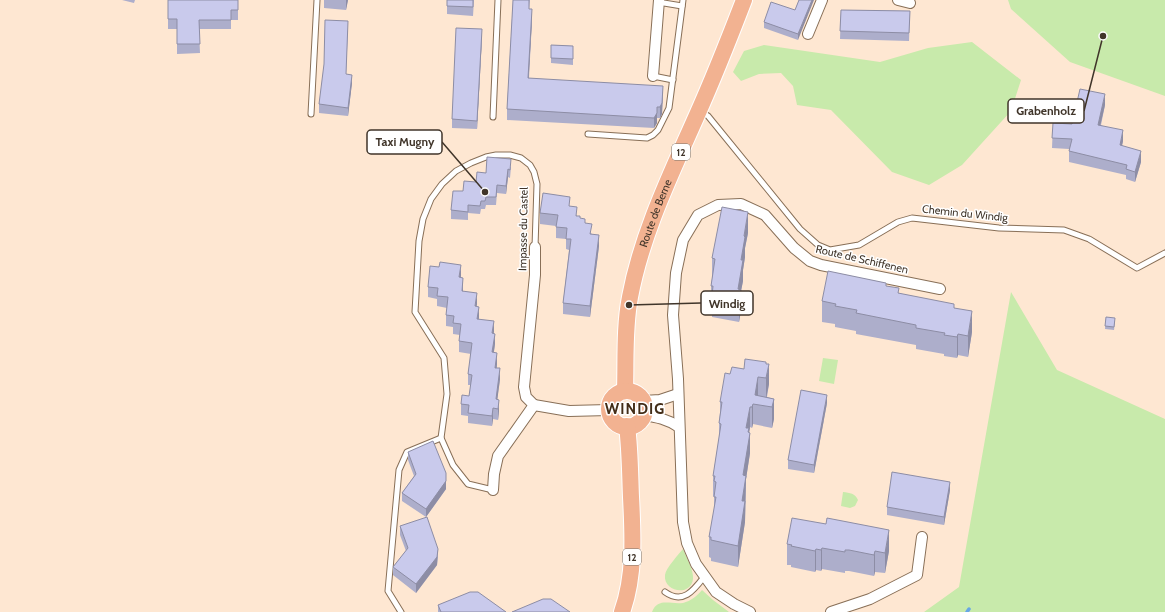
<svg xmlns="http://www.w3.org/2000/svg" width="1165" height="612" font-family="Cabin,sans-serif">
  <rect width="100%" height="100%" fill="#fee7d2"/>
  <g fill="#c8eaab">
    <polygon points="1008,0 1165,0 1165,96 1070,62 1011,9"/>
    <polygon points="972,42 1021,80 1011,111 962,165 929,185 892,172 831,110 797,105 793,86 781,73 759,74 741,81 733,72 744,51 764,45 880,62 928,48"/>
    <polygon points="1011,292 1057,370 1165,419 1165,612 924,612 959,587"/>
    <polygon points="823,358 838,360 834,384 819,381"/>
    <path d="M843,492C850,493 855,493 858,500L855,506L850,508L841,506Z"/>
    <path d="M683,549C686,557 694,570 693,579C691,597 663,592 665,575C666,568 678,555 683,549Z"/>
    <path d="M702,590L713,600L729,612H652C658,597 671,605 683,603C691,601 697,596 702,590Z"/>
  </g>
  <g fill="none" stroke-linecap="round" stroke-linejoin="round">
    <polyline stroke="#67a6e5" stroke-width="3.5" points="967,612 969,609"/>
    <defs>
      <g id="service">
        <polyline points="658,2 682,6"/>
        <polyline points="653,76 673,80"/>
        <polyline points="700,111 708,116 800,229 818,245 830,250 859,245 898,222 912,218 999,228 1064,230 1089,239 1137,268 1165,253"/>
        <polyline points="311,114 317,0"/>
        <polyline points="493,117 498,0"/>
        <polyline points="588,134 647,138 653,135 658,130 669,108 683,0"/>
        <polyline points="493,490 468,484 453,465 441,438 447,394 444,358 415,312 419,241 423,219 431,199 442,184 456,171 471,163 486,157 496,155 510,155 521,158 530,165 534,172 537,184 535,247"/>
        <path d="M665,592C683,605 694,590 704,577"/>
        <polyline points="401,612 388,591 399,470 407,452 441,438"/>
      </g>
      <g id="minor">
        <polyline points="898,0 910,3"/>
        <polyline points="808,34 822,0"/>
        <polyline points="653,76 659,0"/>
        <polyline points="643,401 660,400 678,394"/>
        <polyline points="534,405 569,411 609,410"/>
        <path d="M643,415C657,417 667,419 679,427"/>
        <polyline points="493,490 494,474 498,456 534,405 526,397 524,387 535,275 535,247"/>
        <polyline points="750,612 734,604 716,592 696,564 687,543 683,522 678,379 673,315 676,273 683,240 698,215 718,205 741,204 765,215 794,248 810,261 821,265 940,289"/>
        <polyline points="831,612 870,599 917,575 922,537"/>
      </g>
      <g id="primary">
        <path id="s1" d="M625,391C626,360 624,328 630,297C642,233 671,174 697,115C714,77 729,39 744,0"/>
        <circle cx="627" cy="409" r="18"/>
        <path d="M622,612C635,576 633,535 631,497C630,473 630,450 627,426"/>
      </g>
    </defs>
    <use href="#service" stroke="#886f57" stroke-width="7"/>
    <use href="#minor" stroke="#886f57" stroke-width="12"/>
    <use href="#primary" stroke="#fff" stroke-width="18"/>
    <use href="#service" stroke="#fff" stroke-width="5"/>
    <use href="#minor" stroke="#fff" stroke-width="10"/>
    <use href="#primary" stroke="#f2b291" stroke-width="16"/>
  </g>
  <g fill="#adaecb">
    <polygon points="122,0 135,0 134,3"/>
    <polygon points="168,0 238,0 238,20 231,20 231,29 199,29 200,53 177,54 177,29 168,29"/>
    <polygon points="324,0 348,0 346,10 324,8"/>
    <polygon points="447,0 474,0 473,16 447,14"/>
    <polygon points="513,0 530,0 529,9 532,20 529,78 663,97 662,114 660,118 657,118 657,123 654,128 507,120 507,109"/>
    <polygon points="799,0 798,40 764,28 764,22 795,10"/>
    <polygon points="841,10 910,11 909,41 840,39"/>
    <polygon points="348,29 346,74 352,83 348,116 319,113 319,104"/>
    <polygon points="482,37 477,129 452,128 452,119"/>
    <polygon points="551,45 573,46 573,65 551,63"/>
    <polygon points="1105,105 1101,125 1123,141 1122,145 1141,162 1135,182 1126,179 1126,175 1069,162 1069,149 1052,148 1053,123 1072,124"/>
    <polygon points="511,167 510,178 508,177 506,194 497,193 496,205 486,205 485,209 481,209 480,214 468,213 468,220 451,219 451,210 463,191 476,182 486,173"/>
    <polygon points="570,207 577,216 585,223 599,246 590,317 563,314 563,303 569,250 566,249 566,239 556,238 556,226 540,224 540,213"/>
    <polygon points="748,233 745,248 745,257 743,270 743,281 741,291 741,311 739,322 712,317 712,307 711,307 711,286 712,279 712,258"/>
    <polygon points="461,276 461,278 463,289 463,291 477,304 476,306 479,317 479,319 493,333 495,344 494,352 497,364 497,368 500,379 497,400 499,411 498,420 493,419 492,426 468,423 468,416 461,415 461,404 469,396 471,385 468,385 468,374 471,354 459,352 459,341 460,335 453,334 453,327 446,326 446,315 447,308 437,306 437,299 428,297 428,287"/>
    <polygon points="886,286 899,293 954,308 972,332 968,357 958,355 957,358 944,356 944,354 916,349 916,345 856,334 856,331 835,327 835,324 822,322 822,301"/>
    <polygon points="1106,317 1115,321 1114,330 1105,329"/>
    <polygon points="766,364 769,384 767,397 774,399 774,419 772,428 753,424 752,428 750,427 749,432 750,453 746,479 745,522 738,567 711,561 711,558 709,557 709,537 714,511 714,497 713,496 713,476 719,439 719,423 720,413 720,402 730,374 744,369"/>
    <polygon points="827,403 814,473 788,469 788,460"/>
    <polygon points="408,452 446,489 426,517 402,501 402,493 414,476 408,460"/>
    <polygon points="950,490 944,525 887,515 887,507"/>
    <polygon points="400,526 438,557 437,565 416,593 393,575 393,567 406,551 400,535"/>
    <polygon points="787,544 889,551 885,573 875,572 874,576 849,571 845,571 845,573 822,569 821,571 816,570 815,572 791,567 791,565 787,565"/>
    <polygon points="438,605 506,612 438,612"/>
  </g>
  <g fill="#8d8da5">
    <polygon points="346,0 348,0 346,10"/>
    <polygon points="812,0 814,0 798,40 798,34"/>
    <polygon points="532,9 532,20 528,89 528,78"/>
    <polygon points="482,29 482,37 477,129 477,121"/>
    <polygon points="352,75 352,83 348,116 348,108"/>
    <polygon points="663,86 662,114 660,118 660,107"/>
    <polygon points="1105,94 1105,105 1098,135 1098,125"/>
    <polygon points="657,107 657,123 654,128 654,118"/>
    <polygon points="1123,130 1123,141 1120,155 1120,145"/>
    <polygon points="1141,151 1141,162 1135,182 1135,172"/>
    <polygon points="508,169 508,177 506,194 506,186"/>
    <polygon points="748,212 748,233 745,248 745,257 743,270 743,281 741,291 741,311 739,322 739,301 738,289 744,236"/>
    <polygon points="599,235 599,246 590,317 590,306"/>
    <polygon points="461,265 461,276 459,288 459,277"/>
    <polygon points="463,278 463,289 462,302 462,291"/>
    <polygon points="477,293 477,304 475,317 475,306"/>
    <polygon points="479,307 479,317 477,330 477,319"/>
    <polygon points="972,311 972,332 968,357 968,336"/>
    <polygon points="494,321 494,332 492,344 492,333"/>
    <polygon points="495,334 495,344 492,363 492,352"/>
    <polygon points="958,334 958,355 957,358 957,337"/>
    <polygon points="497,353 497,364 495,378 495,368"/>
    <polygon points="769,364 769,384 766,399 766,378"/>
    <polygon points="500,368 500,379 496,410 496,399"/>
    <polygon points="758,377 758,398 755,395"/>
    <polygon points="827,395 827,403 814,473 814,465"/>
    <polygon points="774,399 774,419 772,428 772,407"/>
    <polygon points="499,400 499,411 498,420 498,409"/>
    <polygon points="753,404 753,424 752,428 752,407"/>
    <polygon points="750,407 750,427 749,434 750,433 750,453 746,479 745,522 738,567 738,546 742,501 743,475 746,428"/>
    <polygon points="493,408 493,419 492,426 492,416"/>
    <polygon points="446,473 446,489 426,517 426,509"/>
    <polygon points="950,482 950,490 944,525 944,517"/>
    <polygon points="889,530 889,551 885,573 885,553"/>
    <polygon points="822,548 822,569 821,571 821,550"/>
    <polygon points="438,549 437,565 416,593 416,584"/>
    <polygon points="816,549 816,570 815,572 815,551"/>
    <polygon points="875,551 875,572 874,576 874,555"/>
  </g>
  <g fill="#c9caec" stroke="#8d8da5">
    <polygon points="168,0 238,0 238,10 231,10 231,20 199,20 200,44 177,44 177,19 168,19"/>
    <polygon points="447,0 473,0 473,7 447,6"/>
    <polygon points="513,0 529,0 529,9 532,9 528,78 663,86 662,103 660,107 657,107 657,113 654,118 507,109"/>
    <polygon points="799,0 812,0 798,34 764,22 771,2 795,10"/>
    <polygon points="841,10 910,11 909,33 840,31"/>
    <polygon points="325,20 348,21 346,74 352,75 348,108 319,104 324,64"/>
    <polygon points="456,28 482,29 477,121 452,119"/>
    <polygon points="551,45 573,46 573,59 551,58"/>
    <polygon points="1080,89 1105,94 1098,125 1123,130 1120,145 1141,151 1135,172 1126,169 1127,165 1069,151 1072,139 1052,138 1053,123 1072,124"/>
    <polygon points="487,157 511,159 510,170 508,169 506,186 497,185 496,197 486,197 485,201 481,201 480,206 468,205 468,212 451,210 453,191 463,191 464,181 476,182 477,172 486,173"/>
    <polygon points="543,193 570,197 569,206 577,207 576,216 580,216 580,218 585,219 585,223 592,224 590,234 599,235 590,306 563,303 571,239 566,239 567,228 556,227 558,215 540,213"/>
    <polygon points="722,207 748,212 744,236 745,237 741,260 743,260 738,289 741,290 739,301 712,296 713,286 711,286 715,259 712,258"/>
    <polygon points="440,262 461,265 459,277 463,278 462,291 477,293 475,306 479,307 477,319 494,321 492,333 495,334 492,352 497,353 495,368 500,368 496,399 499,400 498,409 493,408 492,416 468,413 469,405 461,404 462,395 469,396 472,375 468,374 472,343 459,341 461,324 453,323 454,316 446,315 448,297 437,296 438,288 428,287 430,266 439,267"/>
    <polygon points="828,271 886,283 886,286 899,288 898,293 954,304 954,308 972,311 968,336 958,334 957,337 944,335 945,333 916,328 916,325 856,313 857,310 835,306 836,304 822,301"/>
    <polygon points="1106,317 1115,318 1114,327 1105,326"/>
    <polygon points="745,359 766,362 766,364 769,364 766,378 758,377 755,395 774,399 772,407 753,404 752,407 750,407 746,428 749,428 748,432 750,433 743,475 746,476 742,501 745,501 738,546 711,540 711,537 709,537 716,497 714,497 716,482 714,481 715,476 713,476 721,424 719,423 722,402 720,402 725,373 730,374 732,367 744,369"/>
    <polygon points="801,390 827,395 814,465 788,460"/>
    <polygon points="433,441 446,473 446,481 426,509 402,493 416,474 408,452"/>
    <polygon points="892,472 950,482 944,517 887,507"/>
    <polygon points="427,517 438,549 437,557 416,584 393,567 408,548 400,526"/>
    <polygon points="792,518 826,524 827,518 889,530 885,553 875,551 874,555 849,550 845,550 845,552 822,548 821,550 816,549 815,551 791,546 792,545 787,544"/>
    <polygon points="470,592 478,592 506,612 441,612 438,605"/>
    <polygon points="543,599 551,599 570,612 512,612"/>
  </g>
  <g text-anchor="middle" dominant-baseline="central" stroke-width="3" stroke-linejoin="round" paint-order="stroke">
    <g fill="#fff" stroke="#79726a" stroke-width="1">
      <rect x="672" y="144" width="18" height="16" rx="3"/>
      <rect x="623" y="549" width="18" height="16" rx="3"/>
    </g>
    <g font-size="10" font-weight="bold" fill="#40352a">
      <text x="681" y="152">12</text>
      <text x="632" y="557">12</text>
    </g>
    <g font-size="11" fill="#40352a" stroke="#fff">
      <text stroke="none"><textPath href="#s1" startOffset="182">Route de Berne</textPath></text>
      <text transform="translate(965 213) rotate(6)">Chemin du Windig</text>
      <text transform="translate(523 229) rotate(-89)">Impasse du Castel</text>
      <text transform="translate(862 259) rotate(13)">Route de Schiffenen</text>
    </g>
    <g font-size="15" font-weight="bold" letter-spacing="1" fill="#432d17" stroke="#fff">
      <text x="635" y="409">WINDIG</text>
    </g>
  </g>
  <path fill="none" stroke="#40352a" stroke-width="1.5" d="M1103 36L1084 111M485 192L442 142M629 305L701 303"/>
  <g fill="#40352a" stroke="#fff" stroke-width="1.5">
    <circle cx="1103" cy="36" r="4"/>
    <circle cx="485" cy="192" r="4"/>
    <circle cx="629" cy="305" r="4"/>
  </g>
  <g fill="#fff" stroke="#40352a" stroke-width="1.5">
    <rect x="1008" y="99" width="76" height="24" rx="4"/>
    <rect x="367" y="130" width="75" height="24" rx="4"/>
    <rect x="701" y="291" width="52" height="24" rx="4"/>
  </g>
  <g font-size="12" text-anchor="middle" font-weight="bold" fill="#40352a">
    <text x="1046" y="115">Grabenholz</text>
    <text x="405" y="146">Taxi Mugny</text>
    <text x="727" y="308">Windig</text>
  </g>
</svg>
